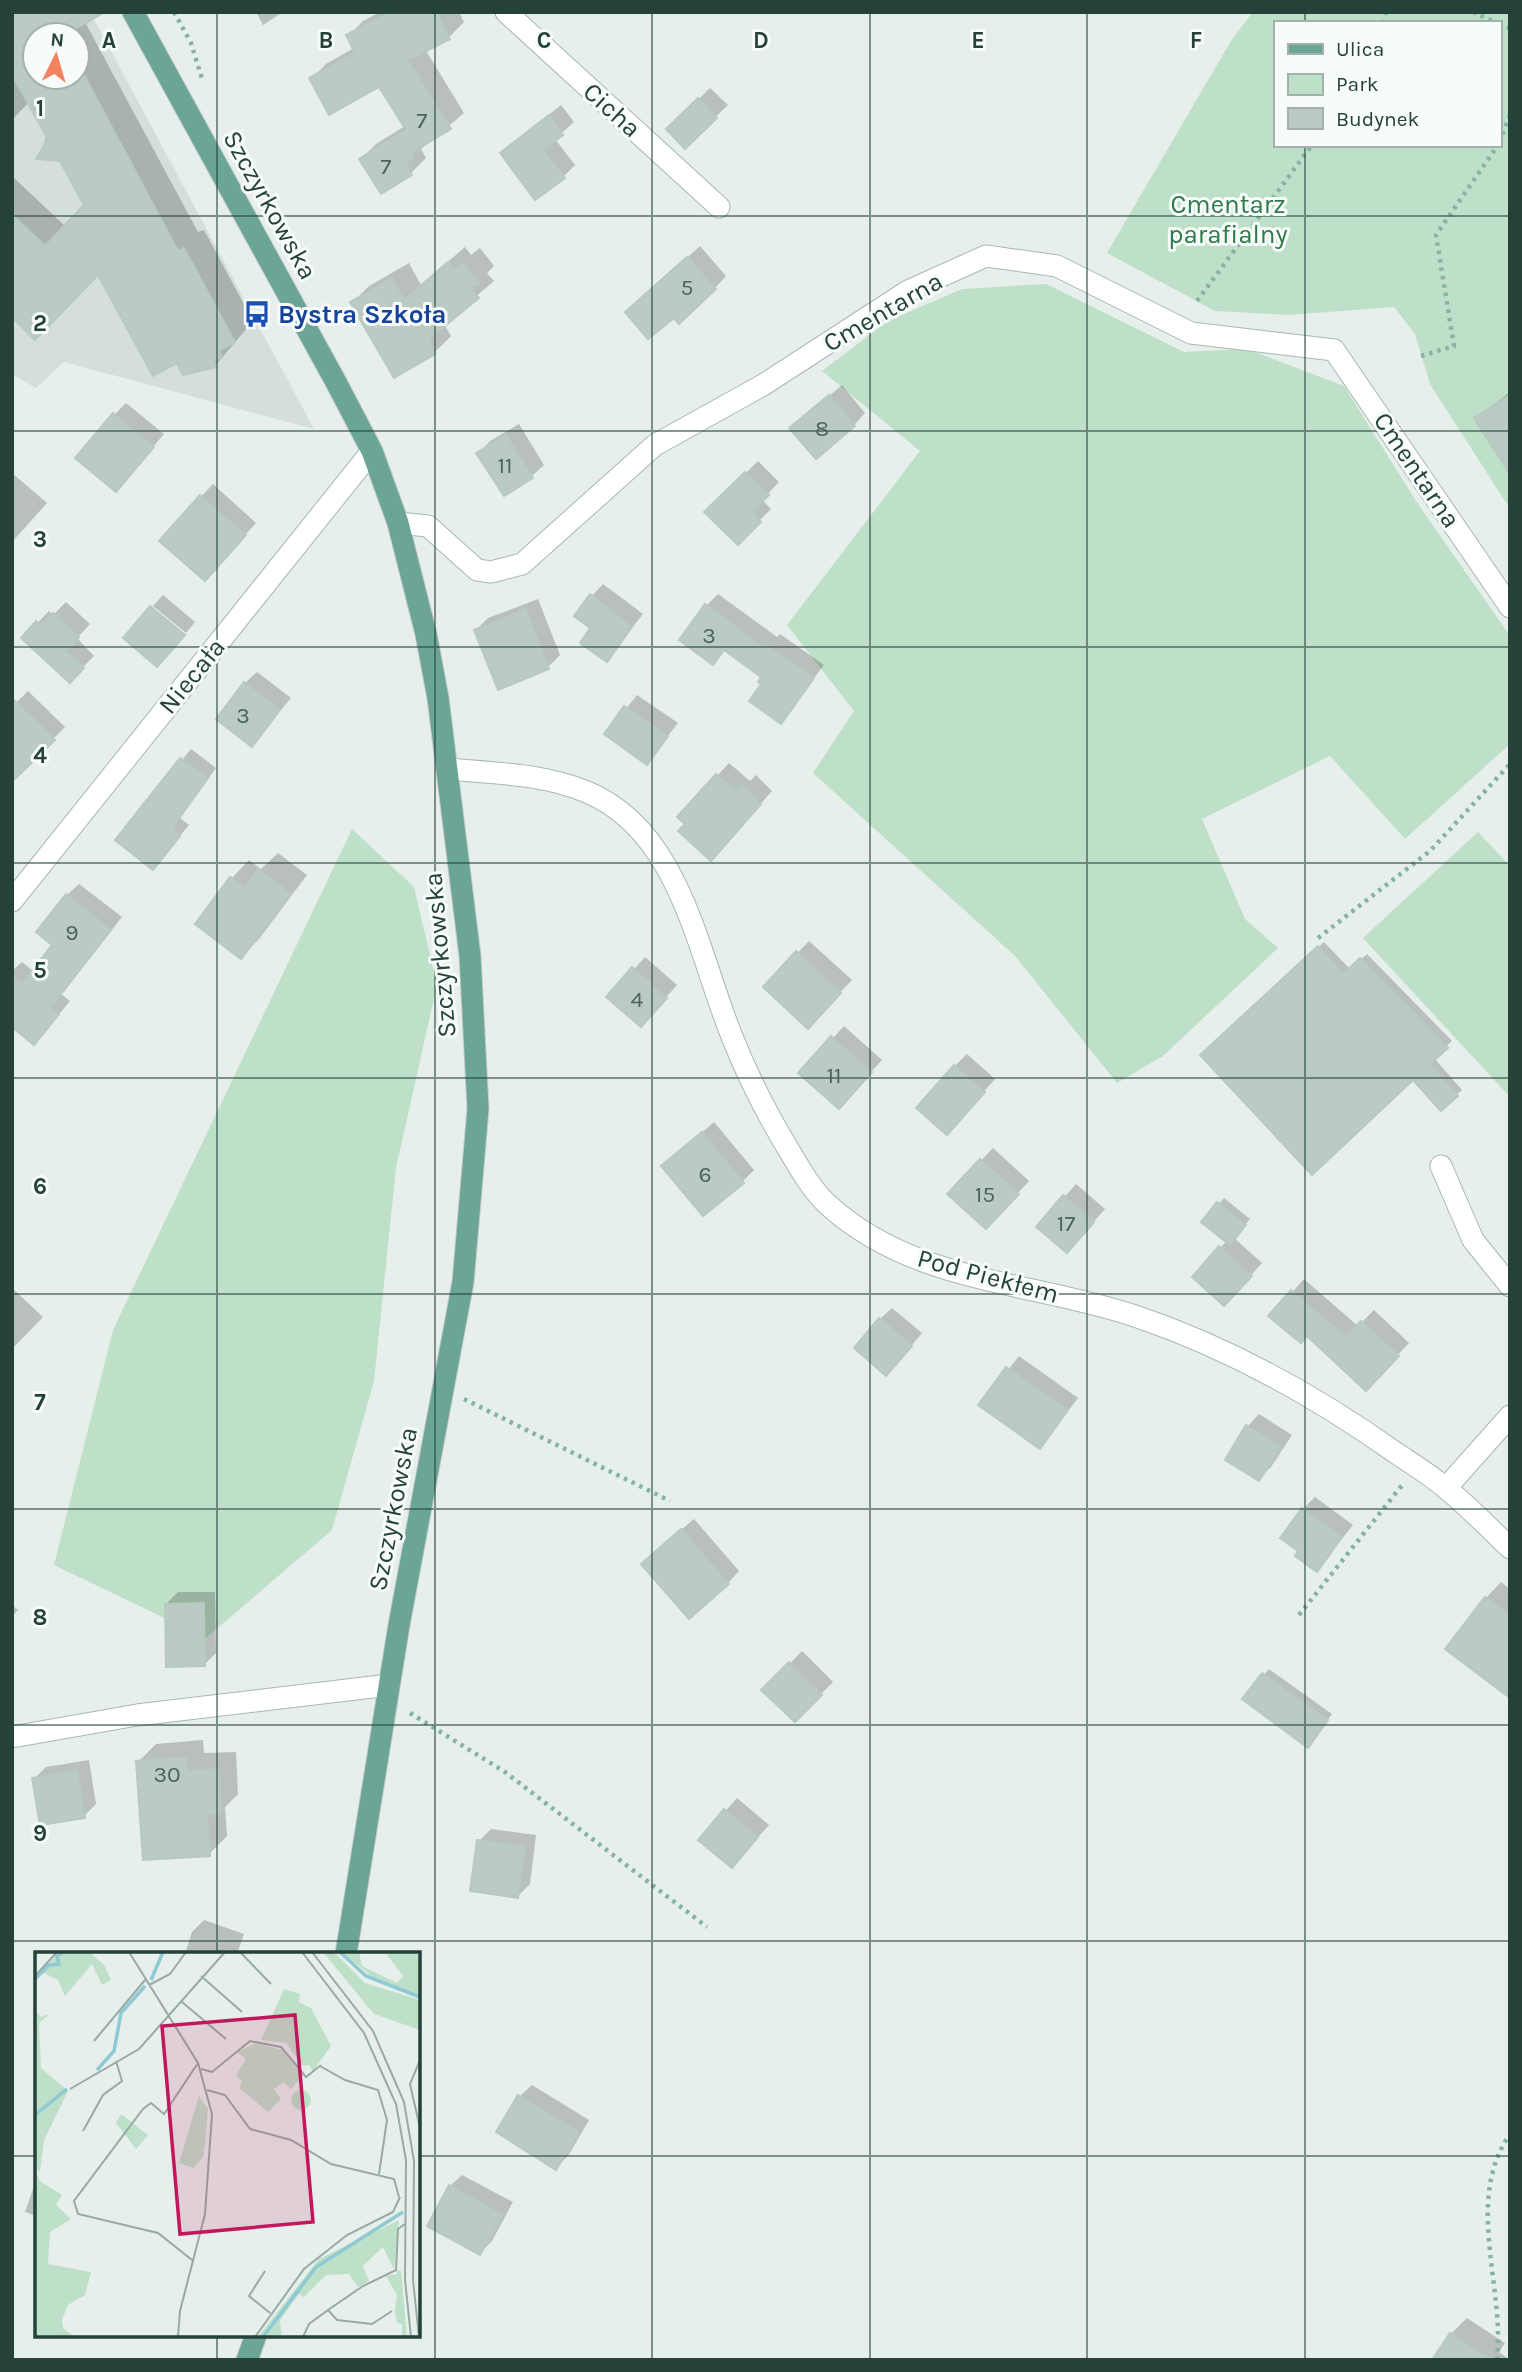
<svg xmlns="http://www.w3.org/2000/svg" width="1522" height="2372" font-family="Karla,sans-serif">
  <rect width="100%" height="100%" fill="#e6efeb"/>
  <path fill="#d4dfda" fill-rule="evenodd" d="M12,12H90L314,429L64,362L36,388L12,374ZM35,35H77V77H35Z"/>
  <g fill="#bfe0c8" fill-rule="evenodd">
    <path d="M1253,12H1510V509L1430,384L1415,334L1394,307L1288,315L1215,311L1107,253L1232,39ZM1275,23H1499V145H1275Z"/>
    <polygon points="1046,284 1184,352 1247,349 1344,386 1416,501 1510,636 1510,744 1405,839 1330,756 1202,819 1245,919 1278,948 1163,1056 1117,1083 1015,956 813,773 854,711 787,625 920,451 822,371 888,321 962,289"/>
    <polygon points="352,829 414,887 437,985 396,1168 374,1381 332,1530 206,1638 54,1565 113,1330"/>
    <polygon points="1478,832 1510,866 1510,1097 1363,938"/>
  </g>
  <g fill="#0003">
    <polygon points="256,12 283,12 263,25"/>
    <polygon points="380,12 459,12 464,22 449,37 425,49 464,113 421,149 426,158 411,173 382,192 361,159 376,144 405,126 380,85 311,79 326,64 354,48 348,36 363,21"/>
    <polygon points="85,22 198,232 204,230 253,321 215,366 184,373 177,361 99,272 12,315 12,176 66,227 87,206 61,160 42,158 56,77 77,77 77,35 35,35 35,77 53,77 12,120 12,25"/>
    <polygon points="710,88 728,105 685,146 668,129"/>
    <polygon points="561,105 574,122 555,139 575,165 564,176 502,153"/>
    <polygon points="700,246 726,276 715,288 674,315 639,301"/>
    <polygon points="465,247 471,255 480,248 494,266 487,273 494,281 444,324 451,336 434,353 352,303 369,286 409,263 421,285"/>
    <polygon points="842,385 865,413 854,425 792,428"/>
    <polygon points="1510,392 1510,470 1476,418"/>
    <polygon points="126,403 164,434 116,490 114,415"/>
    <polygon points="519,424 544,465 532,476 504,494 479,453 490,441"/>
    <polygon points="758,461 779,482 762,500 771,509 738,542 706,512"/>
    <polygon points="12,473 47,503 12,542"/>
    <polygon points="213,484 256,523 216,567 161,540"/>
    <polygon points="603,584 643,614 607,660 592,627 592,596"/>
    <polygon points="718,594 777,637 780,634 824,665 780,722 763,683 764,677 726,649 713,663 706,606"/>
    <polygon points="163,595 195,622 186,633 153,606"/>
    <polygon points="538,599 560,655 548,667 476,630 488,618"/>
    <polygon points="66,602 90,624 77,638 94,656 70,680 23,638 49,611 53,615"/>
    <polygon points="257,672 291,698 252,744 245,683"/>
    <polygon points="28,691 65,727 12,781 12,707"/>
    <polygon points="637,695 678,723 647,762 606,734"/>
    <polygon points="191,749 216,768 180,818 189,825 153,868 117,839"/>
    <polygon points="729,763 750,781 756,775 772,791 723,847 679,817"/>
    <polygon points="278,853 307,875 259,939 241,957 232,878 249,860 261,869"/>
    <polygon points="79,884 122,917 61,994 70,1001 45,1031 12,1025 12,971 22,962 33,971 54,945 67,895"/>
    <polygon points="809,941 852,980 819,1014 765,987"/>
    <polygon points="1324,942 1350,969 1367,954 1452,1041 1434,1058 1462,1090 1441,1109 1414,1077 1203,1055"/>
    <polygon points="645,957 677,985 652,1013 609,997"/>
    <polygon points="844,1026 882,1060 850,1095 801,1073"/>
    <polygon points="967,1054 995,1079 958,1121 955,1066"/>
    <polygon points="714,1122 754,1170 743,1181 663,1166"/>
    <polygon points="993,1148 1029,1181 998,1215 950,1194"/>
    <polygon points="1076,1184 1105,1209 1078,1239 1038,1227"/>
    <polygon points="1224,1198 1250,1219 1234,1238 1262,1263 1236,1292 1220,1248 1227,1241 1203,1222"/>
    <polygon points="1304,1279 1358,1326 1374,1310 1409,1343 1377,1377 1271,1316"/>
    <polygon points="12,1288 43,1317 12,1349"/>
    <polygon points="892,1308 922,1333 898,1362 880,1319"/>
    <polygon points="1019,1356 1078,1398 1040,1447 981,1405"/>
    <polygon points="1259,1414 1292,1435 1271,1467 1259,1479 1227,1459 1248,1426"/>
    <polygon points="1315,1497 1353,1525 1317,1570 1303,1509"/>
    <polygon points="694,1519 739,1571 728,1583 655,1552"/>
    <polygon points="1501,1582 1510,1589 1510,1696 1486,1598"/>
    <polygon points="178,1592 215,1592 216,1653 204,1665 166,1604"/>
    <polygon points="12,1605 18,1610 12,1617"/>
    <polygon points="802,1651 833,1682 795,1720 764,1690"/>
    <polygon points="1269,1669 1332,1714 1313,1740 1244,1699"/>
    <polygon points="203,1740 204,1753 236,1752 238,1794 225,1807 227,1836 209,1854 138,1762 156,1744"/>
    <polygon points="89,1760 96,1804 84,1816 34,1779 46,1767"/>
    <polygon points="737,1798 769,1825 732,1866 700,1840"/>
    <polygon points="491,1829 536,1835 530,1884 518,1896 479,1841"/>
    <polygon points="204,1920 244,1934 237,1954 185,1954 192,1932"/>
    <polygon points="532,2085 589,2120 568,2156 556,2167 520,2096"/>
    <polygon points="462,2175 513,2202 492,2241 480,2253 450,2186"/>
    <polygon points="37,2177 37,2216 25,2212"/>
    <polygon points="1467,2318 1505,2343 1499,2352 1510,2360 1434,2360 1451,2334"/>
  </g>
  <g fill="#bbcac4" stroke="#b8c9c2" stroke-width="2">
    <polygon points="12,12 105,12 64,35 35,35 35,77 77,77 77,62 178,251 184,248 235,342 219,351 222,357 213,361 216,367 183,375 177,363 153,376 98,275 35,340 12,317 12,214 45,246 84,205 60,161 36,159 48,139 12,75"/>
    <polygon points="392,12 437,12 450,39 408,60 451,129 411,153 414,158 406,163 412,175 381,194 359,159 406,130 379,87 329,115 309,78 355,53 346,35"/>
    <polygon points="698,98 717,118 685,149 666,129"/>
    <polygon points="549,115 563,135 543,150 565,178 535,200 500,153"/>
    <polygon points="687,257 716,289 679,324 674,318 648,339 625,312"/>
    <polygon points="448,262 454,270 462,263 479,283 471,290 479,298 428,340 435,354 394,378 350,302 392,278 404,300"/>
    <polygon points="829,395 855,426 816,459 789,428"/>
    <polygon points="1510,395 1510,474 1474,418"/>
    <polygon points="113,413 154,447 116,492 75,458"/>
    <polygon points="506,435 533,478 504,496 476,453"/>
    <polygon points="745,472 769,495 752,512 761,522 738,545 704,512"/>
    <polygon points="200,495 246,535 205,581 159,541"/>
    <polygon points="590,594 632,627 607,662 580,643 590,628 574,616"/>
    <polygon points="705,604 764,648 767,645 814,678 781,724 749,701 761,684 758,682 761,677 724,650 713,665 679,640"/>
    <polygon points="150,606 185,635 157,667 123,638"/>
    <polygon points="526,609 549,669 498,690 474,630"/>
    <polygon points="53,613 79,637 66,651 84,668 70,683 21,638 36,621 40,626"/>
    <polygon points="244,682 280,710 252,747 216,719"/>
    <polygon points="12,698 55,740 12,782"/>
    <polygon points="624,706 668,736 647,765 604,734"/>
    <polygon points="180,758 208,778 172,828 180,836 153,870 115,840"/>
    <polygon points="716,774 737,792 743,785 761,804 711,861 678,831 685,824 677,817"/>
    <polygon points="258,869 291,894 241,959 195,924 230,877 244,888"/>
    <polygon points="66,894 111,930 51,1007 59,1014 34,1045 12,1027 12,975 22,983 52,945 36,932"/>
    <polygon points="1318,946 1343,974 1360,958 1448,1048 1430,1064 1458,1096 1441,1111 1413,1080 1312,1175 1200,1055"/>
    <polygon points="796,951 841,993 808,1029 763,987"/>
    <polygon points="632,967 667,998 641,1027 606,997"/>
    <polygon points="831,1036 872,1072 839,1109 798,1073"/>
    <polygon points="954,1065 985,1092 947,1135 916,1108"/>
    <polygon points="702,1132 744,1183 703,1216 661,1166"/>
    <polygon points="980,1159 1019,1194 986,1229 947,1194"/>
    <polygon points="1063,1195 1094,1222 1067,1253 1036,1227"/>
    <polygon points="1217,1202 1246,1225 1230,1245 1201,1222"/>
    <polygon points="1219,1246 1252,1276 1224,1306 1192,1277"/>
    <polygon points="1291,1290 1346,1337 1361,1321 1399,1356 1366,1391 1307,1336 1301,1343 1268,1316"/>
    <polygon points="879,1318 912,1346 886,1376 854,1348"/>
    <polygon points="1006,1367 1068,1410 1040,1449 978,1405"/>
    <polygon points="1246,1425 1281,1447 1259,1481 1225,1460"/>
    <polygon points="1302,1508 1342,1537 1317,1572 1295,1556 1298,1551 1280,1538"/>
    <polygon points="681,1529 729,1584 689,1619 641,1564"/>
    <polygon points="1485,1597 1510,1615 1510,1698 1445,1649"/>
    <polygon points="204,1603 205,1666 166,1667 165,1604"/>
    <polygon points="789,1662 822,1695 795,1722 761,1690"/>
    <polygon points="1262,1673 1328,1720 1308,1748 1242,1699"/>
    <polygon points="186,1757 187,1771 218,1769 221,1813 207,1814 210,1856 143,1860 136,1761"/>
    <polygon points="77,1770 85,1818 40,1825 32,1778"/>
    <polygon points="724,1809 758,1837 732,1868 698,1840"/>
    <polygon points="477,1840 525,1846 518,1898 470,1891"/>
    <polygon points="518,2095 579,2132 556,2170 496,2132"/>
    <polygon points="449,2185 503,2215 480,2255 427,2226"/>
    <polygon points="1450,2333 1491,2360 1432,2360"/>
  </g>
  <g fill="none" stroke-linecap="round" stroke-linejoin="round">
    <defs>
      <g id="minor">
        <polyline points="506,12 719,207"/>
        <polyline points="398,523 428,526 477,570 491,572 522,564 655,445 763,385 908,291 986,256 1057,266 1191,333 1334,350 1510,607"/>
        <path d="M448,769C495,773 543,774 587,792C681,831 698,955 733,1039C749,1079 768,1116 790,1152C800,1169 812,1190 827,1204C913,1283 1030,1281 1135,1316C1227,1347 1317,1397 1396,1453C1414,1465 1432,1476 1448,1490C1470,1508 1489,1528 1510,1548"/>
        <polyline points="12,901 372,451"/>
        <polyline points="1441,1166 1473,1240 1510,1286"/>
        <polyline points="1446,1488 1510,1416"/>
        <polyline points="12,1737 137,1715 389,1685"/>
      </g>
      <g id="major">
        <polyline points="133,12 337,384 372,451 398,523 426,634 438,698 470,956 478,1109 463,1282 399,1625 346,1954"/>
        <polyline points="247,2360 256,2335"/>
      </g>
    </defs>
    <use href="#minor" stroke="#a8b8b2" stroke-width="23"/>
    <use href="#major" stroke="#c2cac8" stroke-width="23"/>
    <g stroke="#86b3a5" stroke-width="4.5" stroke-dasharray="3.5 5" stroke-linecap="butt">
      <polyline points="174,12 191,43 203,82"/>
      <polyline points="1473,12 1497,23"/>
      <polyline points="1382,23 1386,12"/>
      <polyline points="1499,24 1510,28"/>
      <polyline points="1499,142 1510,115"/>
      <polyline points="1197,301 1312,145"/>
      <polyline points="1421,356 1454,346 1436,235 1498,145"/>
      <polyline points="1318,938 1430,851 1510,764"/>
      <polyline points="464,1399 670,1501"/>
      <polyline points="1299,1615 1403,1484"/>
      <polyline points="410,1713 505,1772 707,1927"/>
      <path d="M1497,2360C1505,2286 1464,2200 1510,2134"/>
    </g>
    <use href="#minor" stroke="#fff" stroke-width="21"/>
    <use href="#major" stroke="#6aa596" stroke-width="21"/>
  </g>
  <path fill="none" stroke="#24423a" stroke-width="2" stroke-opacity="0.55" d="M217,12V1954M435,12V2360M652,12V2360M870,12V2360M1087,12V2360M1305,12V23M1305,145V2360M12,216H1510M12,431H1510M12,647H1510M12,863H1510M12,1078H1510M12,1294H1510M12,1509H1510M12,1725H1510M12,1941H1510M12,2156H37M418,2156H1510M217,2335V2360"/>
  <defs>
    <symbol id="bus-bare" viewBox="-9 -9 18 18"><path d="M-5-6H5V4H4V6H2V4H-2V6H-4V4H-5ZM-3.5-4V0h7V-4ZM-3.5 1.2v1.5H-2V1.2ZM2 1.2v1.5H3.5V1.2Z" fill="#1a4fb4" stroke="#f7fbf9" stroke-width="2.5" paint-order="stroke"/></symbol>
  </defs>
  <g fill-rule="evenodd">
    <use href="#bus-bare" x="238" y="295" width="38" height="38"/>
  </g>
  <g text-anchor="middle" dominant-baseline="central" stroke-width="6" stroke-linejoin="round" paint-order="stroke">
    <g font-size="23" fill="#4a645c">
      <text x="422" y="120">7</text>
      <text x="386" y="166">7</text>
      <text x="687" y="287">5</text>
      <text x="822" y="428">8</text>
      <text x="505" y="465">11</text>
      <text x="709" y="635">3</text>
      <text x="243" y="715">3</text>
      <text x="72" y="932">9</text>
      <text x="637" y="999">4</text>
      <text x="834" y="1075">11</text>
      <text x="705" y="1174">6</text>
      <text x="985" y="1194">15</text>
      <text x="1066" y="1223">17</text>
      <text x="167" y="1774">30</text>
    </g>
    <g font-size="26" fill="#24423a" stroke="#f7fbf9">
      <text transform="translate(612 110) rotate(42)">Cicha</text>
      <text transform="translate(270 205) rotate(61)">Szczyrkowska</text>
      <text transform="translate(883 312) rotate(-30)">Cmentarna</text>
      <text transform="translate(1417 470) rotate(56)">Cmentarna</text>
      <text transform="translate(192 676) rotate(-51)">Niecała</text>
      <text transform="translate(440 955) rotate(-95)">Szczyrkowska</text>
      <text transform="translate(988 1276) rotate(15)">Pod Piekłem</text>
      <text transform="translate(393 1509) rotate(-79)">Szczyrkowska</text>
    </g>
    <g font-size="26" fill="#2d7a4b" stroke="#f7fbf9">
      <text x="1228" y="204">Cmentarz<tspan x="1228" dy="30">parafialny</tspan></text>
    </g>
    <g font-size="26" font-weight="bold" fill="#164399" stroke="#f7fbf9" text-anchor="start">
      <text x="278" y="314">Bystra Szkoła</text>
    </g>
  </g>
  <g transform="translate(35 1952)">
    <rect width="385" height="385" fill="#e6efeb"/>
    <path d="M23,0H54L69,13L76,28L67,33L57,12L30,44L23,28L7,20ZM288,0H299L330,31L385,48V78L339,62ZM307,0H324L327,14L362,31L368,24L350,0L385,1V43L340,27ZM249,37L265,42L264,50L276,56L296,94L278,119L274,113L268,114L251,91L226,88ZM0,58L6,65L15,62L4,71L6,116L33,139L9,188L5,220L0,215ZM221,91L247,98L268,124L256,137L249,130L239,137L246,147L233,160L204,136L207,130L201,123L211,107L202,100ZM256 148a10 10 0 1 1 20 0a10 10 0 1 1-20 0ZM164,144L173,157L170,192L168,205L158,216L144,211ZM86,162L113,183L101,197L81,171ZM0,217L5,229L27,243L21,253L36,267L15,280L13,312L56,320L50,343L33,353L27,368L28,376L39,385H0ZM364,268L359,317L348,295L328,314L334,329L323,335L314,322L291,323L269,345L264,342L245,368L247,385H223L284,307ZM362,318L366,319L372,385H367V372L362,371L360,359L362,343L351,324L362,322Z" fill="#bfe0c8"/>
    <path fill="none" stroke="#8ec9d4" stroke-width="3.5" d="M305,0L331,24L385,45M0,27L14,13L24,12L22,4L29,0M116,28L128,0M62,118L79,99L86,61L110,34M0,163L32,137M228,385L281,315L368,260"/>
    <path fill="none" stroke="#98aaa4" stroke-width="2" d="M94,0L163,111L177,162L170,262L145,359L143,385M205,0L236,32M267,0L329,81L361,152L371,208L370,328L376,385M277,0L338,79L369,150L379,209L378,328L384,385M0,24L22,0M166,24L207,60M114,33L135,22L151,0M147,50L191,87M59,89L110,28M385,108L375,132L385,176M285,114L310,128L343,138L352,168L344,222M166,117L177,120L215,89L246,95L271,125L286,113M35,137L104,97L190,0M172,138L190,143L215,177L256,188L296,212L359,227L364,245M48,179L68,143L87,129L81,109M157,308L123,281L43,262L39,249L108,157L116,151L129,162L163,111M230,319L214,344L235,361M293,358L302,368L337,372L357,359M220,385L269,317L312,283L358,260L365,245M268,385L274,372L293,358L328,334L361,318L363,277L370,272"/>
    <path fill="#c2185b" fill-opacity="0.15" stroke="#c2185b" stroke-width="3.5" d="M260,63L278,270L145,282L127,74Z"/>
    <rect width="385" height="385" fill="none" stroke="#24423a" stroke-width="3.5"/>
  </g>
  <g font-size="23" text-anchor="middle" font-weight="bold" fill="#24423a" stroke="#f7fbf9" stroke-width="6" stroke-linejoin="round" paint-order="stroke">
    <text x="109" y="48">A</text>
    <text x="326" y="48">B</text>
    <text x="544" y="48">C</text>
    <text x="761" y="48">D</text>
    <text x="978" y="48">E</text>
    <text x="1196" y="48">F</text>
    <text x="40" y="116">1</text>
    <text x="40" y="331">2</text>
    <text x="40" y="547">3</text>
    <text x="40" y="763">4</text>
    <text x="40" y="978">5</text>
    <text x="40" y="1194">6</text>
    <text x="40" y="1410">7</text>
    <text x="40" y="1625">8</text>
    <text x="40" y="1841">9</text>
  </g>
  <rect width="1522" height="2372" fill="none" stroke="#24423a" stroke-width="28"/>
  <rect x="1274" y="21" width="228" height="126" fill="#f7fbf9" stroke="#a3b1ad" stroke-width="2"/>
  <rect x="1288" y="44" width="35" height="10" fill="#6aa596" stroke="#a3b1ad" stroke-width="2"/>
  <text x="1336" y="56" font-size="21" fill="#24423a">Ulica</text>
  <rect x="1288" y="74" width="35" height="21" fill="#bfe0c8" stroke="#a3b1ad" stroke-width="2"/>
  <text x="1336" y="91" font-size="21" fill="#24423a">Park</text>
  <rect x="1288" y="108" width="35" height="21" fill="#bbcac4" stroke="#a3b1ad" stroke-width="2"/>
  <text x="1336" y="126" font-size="21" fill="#24423a">Budynek</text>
  <g transform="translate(56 56) rotate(5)"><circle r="33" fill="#f7fbf9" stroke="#a3b1ad" stroke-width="2"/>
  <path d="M0-5L12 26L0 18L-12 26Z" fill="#f4845f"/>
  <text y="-10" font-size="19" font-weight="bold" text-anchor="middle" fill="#24423a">N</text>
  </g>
</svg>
